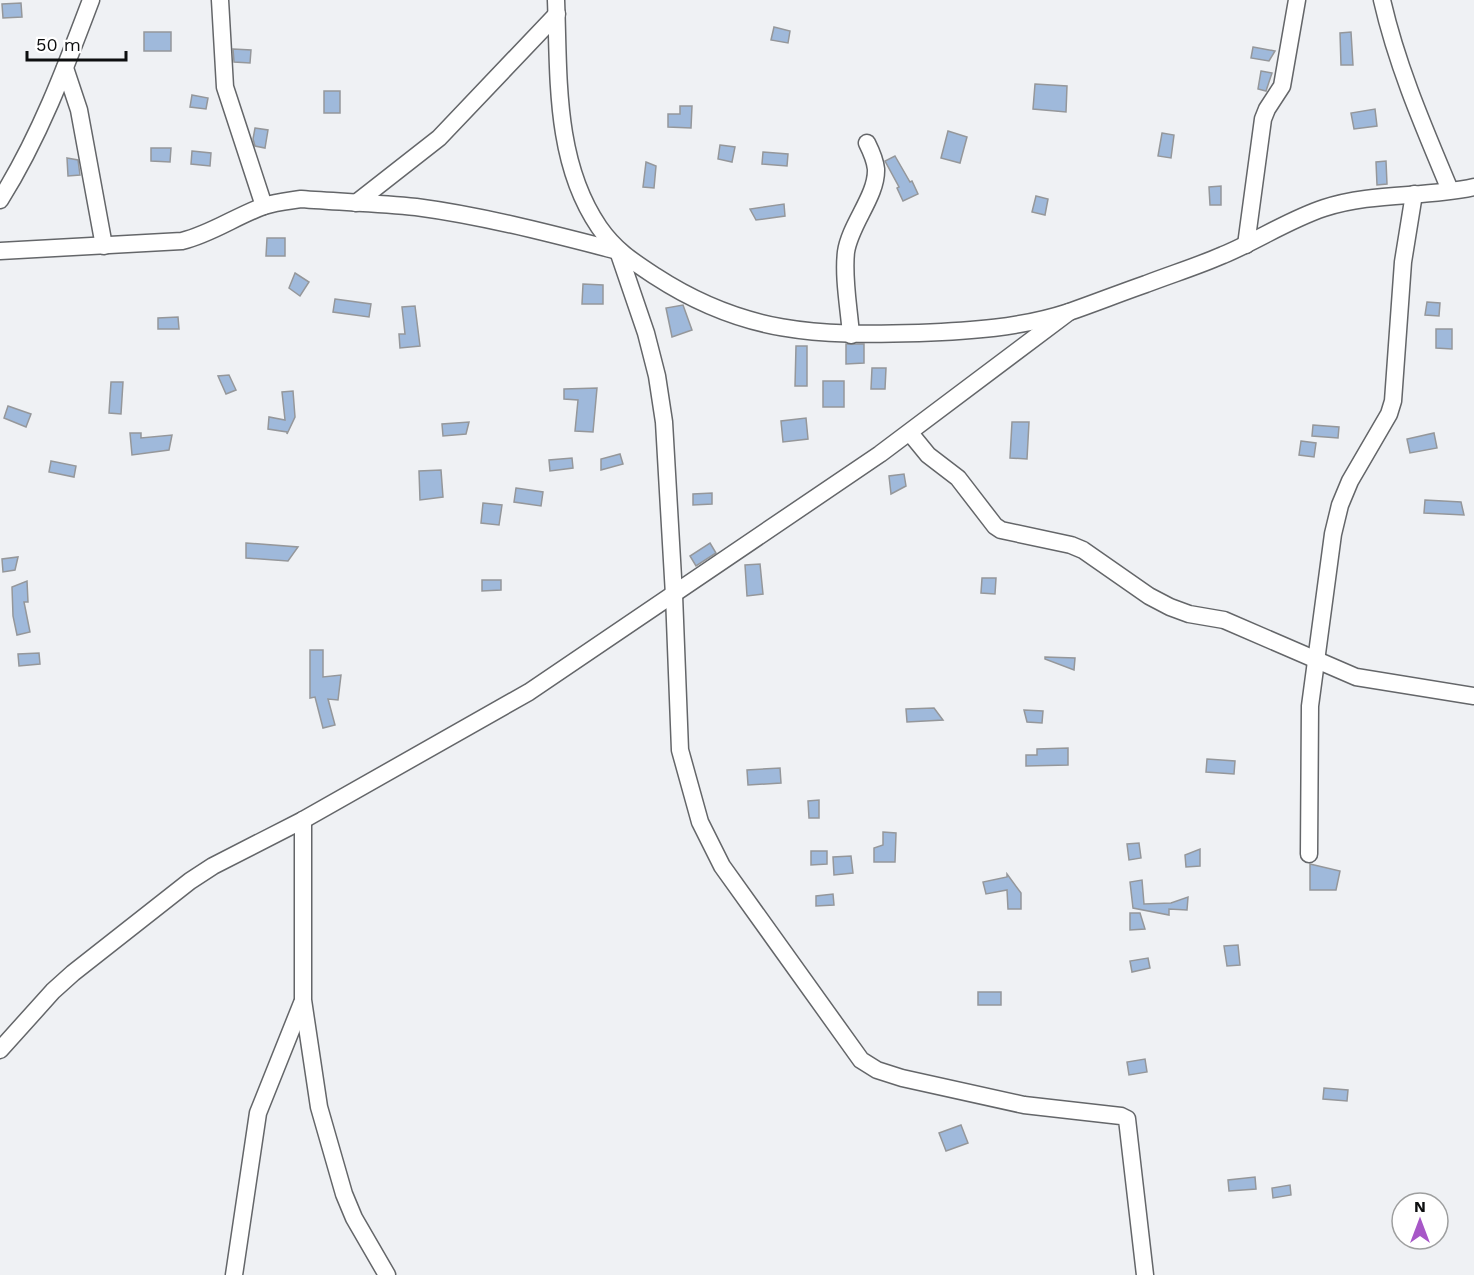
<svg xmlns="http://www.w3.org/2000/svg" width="1474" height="1275" font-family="'Work Sans',sans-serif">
  <rect width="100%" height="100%" fill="#eff1f4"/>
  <g fill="#9fb9db" stroke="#95979a" stroke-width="1.5">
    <polygon points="21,3 22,17 3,18 2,4"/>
    <polygon points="774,27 790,31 788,43 771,40"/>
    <rect x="144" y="32" width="27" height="19"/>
    <polygon points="1351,32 1353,65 1341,65 1340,33"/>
    <polygon points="1253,47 1275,51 1269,61 1251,58"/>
    <polygon points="233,49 251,50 250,63 234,62"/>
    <polygon points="1261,71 1272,73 1266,91 1258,89"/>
    <polygon points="1035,84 1067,86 1066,112 1033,109"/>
    <rect x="324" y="91" width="16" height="22"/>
    <polygon points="192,95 208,98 206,109 190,107"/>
    <polygon points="680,106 692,106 691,128 668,127 668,114 680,114"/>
    <polygon points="1375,109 1377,126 1354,129 1351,113"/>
    <polygon points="255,128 268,130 265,148 255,146 253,139"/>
    <polygon points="948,131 967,137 960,163 941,158"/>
    <polygon points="1162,133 1174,135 1171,158 1158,156"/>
    <polygon points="720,145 735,147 732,162 718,159"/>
    <polygon points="151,148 171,148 170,162 151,161"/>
    <polygon points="192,151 211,153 210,166 191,164"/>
    <polygon points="763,152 788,154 787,166 762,164"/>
    <polygon points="895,156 910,182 912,181 918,194 903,201 897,188 899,187 885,161"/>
    <polygon points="67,158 78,160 80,175 68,176"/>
    <polygon points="1386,161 1387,184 1377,185 1376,162"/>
    <polygon points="646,162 656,166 654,188 643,187"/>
    <polygon points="1221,186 1221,205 1210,205 1209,187"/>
    <polygon points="1036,196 1048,199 1045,215 1032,212"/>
    <polygon points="784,204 785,216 756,220 750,209"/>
    <polygon points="267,238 285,238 285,256 266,256"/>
    <polygon points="295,273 309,282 300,296 289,288"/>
    <polygon points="583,284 603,285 603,304 582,304"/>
    <polygon points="335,299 371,304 369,317 333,312"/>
    <polygon points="1427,302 1440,303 1439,316 1425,315"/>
    <polygon points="683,305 692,330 672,337 666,308"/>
    <polygon points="415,306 420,346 400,348 399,334 405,334 402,307"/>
    <polygon points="178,317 179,329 158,329 158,318"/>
    <polygon points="1436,329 1452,329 1452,349 1436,348"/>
    <polygon points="846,344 864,344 864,363 846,364"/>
    <polygon points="796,346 807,346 807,386 795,386"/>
    <polygon points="872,368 886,368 885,389 871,389"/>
    <polygon points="229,375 236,390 226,394 218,376"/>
    <rect x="823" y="381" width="21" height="26"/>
    <polygon points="111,382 123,382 121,414 109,413"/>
    <polygon points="597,388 593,432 575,431 578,400 564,399 564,389"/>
    <polygon points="293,391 295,417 287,434 287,432 268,429 269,417 285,420 282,392"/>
    <polygon points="8,406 31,414 26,427 4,418"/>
    <polygon points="806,418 808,439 783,442 781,421"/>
    <polygon points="469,422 466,434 443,436 442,424"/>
    <polygon points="1012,422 1029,422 1027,459 1010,458"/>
    <polygon points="1313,425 1339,427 1338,438 1312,436"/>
    <polygon points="130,433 141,433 141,438 172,435 169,450 132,455"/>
    <polygon points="1434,433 1437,448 1410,453 1407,439"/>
    <polygon points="1301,441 1316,443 1314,457 1299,455"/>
    <polygon points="620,454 623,464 601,470 601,459"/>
    <polygon points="572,458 573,468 550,471 549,460"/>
    <polygon points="51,461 76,466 74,477 49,472"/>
    <polygon points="441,470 443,497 420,500 419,471"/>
    <polygon points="904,474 906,486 891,494 889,476"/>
    <polygon points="516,488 543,492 541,506 514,502"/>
    <polygon points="712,493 712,504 693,505 693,494"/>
    <polygon points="1425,500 1461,502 1464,515 1424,513"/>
    <polygon points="483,503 502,505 499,525 481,523"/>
    <polygon points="246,543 298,547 288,561 246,558"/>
    <polygon points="710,543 716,553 696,566 690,556"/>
    <polygon points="18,557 15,570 3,572 2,559"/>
    <polygon points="760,564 763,594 747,596 745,565"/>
    <polygon points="982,578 996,578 995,594 981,593"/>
    <polygon points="482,580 501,580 501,590 482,591"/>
    <polygon points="27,581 28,602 24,602 30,632 17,635 13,616 12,587"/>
    <polygon points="310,650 323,650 323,677 341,675 338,700 328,699 335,725 323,728 315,697 310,698"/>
    <polygon points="39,653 40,664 19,666 18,654"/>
    <polygon points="1045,657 1075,658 1074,670 1045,659"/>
    <polygon points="934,708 943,720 907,722 906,709"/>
    <polygon points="1024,710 1043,711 1042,723 1027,722"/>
    <polygon points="1068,748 1068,765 1026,766 1026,755 1037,755 1037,749"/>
    <polygon points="1207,759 1235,761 1234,774 1206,772"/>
    <polygon points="780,768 781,783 748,785 747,770"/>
    <polygon points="819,800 819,818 809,818 808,801"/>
    <polygon points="883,832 896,833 895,862 874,862 874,848 883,845"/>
    <polygon points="1139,843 1141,858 1129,860 1127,844"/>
    <polygon points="1200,849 1200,866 1186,867 1185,855"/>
    <polygon points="811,851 827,851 827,864 811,865"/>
    <polygon points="851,856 853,873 834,875 833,857"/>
    <polygon points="1310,864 1340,871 1336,890 1310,890"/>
    <polygon points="1007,874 1021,893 1021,909 1008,909 1007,890 986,894 983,882 1007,877"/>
    <polygon points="1142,880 1144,904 1171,903 1188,897 1187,910 1169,909 1169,915 1133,908 1130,882"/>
    <polygon points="833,894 834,905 816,906 816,896"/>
    <polygon points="1130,913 1140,913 1145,929 1130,930"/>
    <polygon points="1238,945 1240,965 1227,966 1224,946"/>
    <polygon points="1148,958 1150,968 1132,972 1130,961"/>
    <rect x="978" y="992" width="23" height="13"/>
    <polygon points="1145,1059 1147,1072 1129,1075 1127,1062"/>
    <polygon points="1324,1088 1348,1090 1347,1101 1323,1099"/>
    <polygon points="961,1125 968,1143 946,1151 939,1133"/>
    <polygon points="1255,1177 1256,1189 1229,1191 1228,1180"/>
    <polygon points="1290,1185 1291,1195 1273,1198 1272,1188"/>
  </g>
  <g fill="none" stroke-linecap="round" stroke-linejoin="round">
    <defs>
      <g id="minor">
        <polyline points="220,0 225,87 264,206"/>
        <path d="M556,0C559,76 554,161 599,227C615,250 632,261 655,276C744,334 817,336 919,333C970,331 1020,328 1069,312C1095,303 1120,293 1146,284C1172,274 1198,266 1223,255C1257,241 1288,220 1324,208C1372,192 1425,198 1474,187"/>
        <path d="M1382,0C1397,66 1424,128 1450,190"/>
        <polyline points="65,68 79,110 104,246"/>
        <path d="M0,200C39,138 65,69 91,0"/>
        <polyline points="356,203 439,138 557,14"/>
        <polyline points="1246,245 1263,119 1267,109 1282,86 1297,0"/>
        <path d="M0,251L182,241C211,234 236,216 264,206C276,202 288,201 301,199C339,202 378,203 416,207C484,216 552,234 618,251"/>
        <polyline points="618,251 646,333 657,376 664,422 674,595 680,750 700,822 722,866 861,1060 877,1070 902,1078 1024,1105 1121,1116 1127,1119 1145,1275"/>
        <path d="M851,335C849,308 843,278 846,252C850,224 877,196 876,169C875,160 871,151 867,143"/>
        <polyline points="910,433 928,455 958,478 995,526 1001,530 1071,545 1083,550 1149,596 1170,607 1189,614 1224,620 1356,677 1474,696"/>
        <polyline points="303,820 303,1000 319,1107 344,1194 354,1218 387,1275"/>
        <polyline points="1309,854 1310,706 1333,534 1340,505 1350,481 1389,414 1393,401 1403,262 1414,194"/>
        <polyline points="0,1050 53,991 73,973 190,881 213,866 303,820 529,692 880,454 1069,312"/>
        <polyline points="234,1275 258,1113 302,1003"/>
      </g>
    </defs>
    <use href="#minor" stroke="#646669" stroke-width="19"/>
    <use href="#minor" stroke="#fff" stroke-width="16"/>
  </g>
  <g transform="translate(1420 1221)"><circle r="28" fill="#ffffff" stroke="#9e9f9f" stroke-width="1.5"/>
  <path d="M0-4.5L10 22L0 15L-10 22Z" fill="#a757c7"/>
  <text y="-9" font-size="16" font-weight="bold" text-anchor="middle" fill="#0d0e0f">N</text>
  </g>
  <path d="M27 51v9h99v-9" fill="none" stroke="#0d0e0f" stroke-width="3"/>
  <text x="36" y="51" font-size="18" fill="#0d0e0f" stroke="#ffffff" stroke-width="4.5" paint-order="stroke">50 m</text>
</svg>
